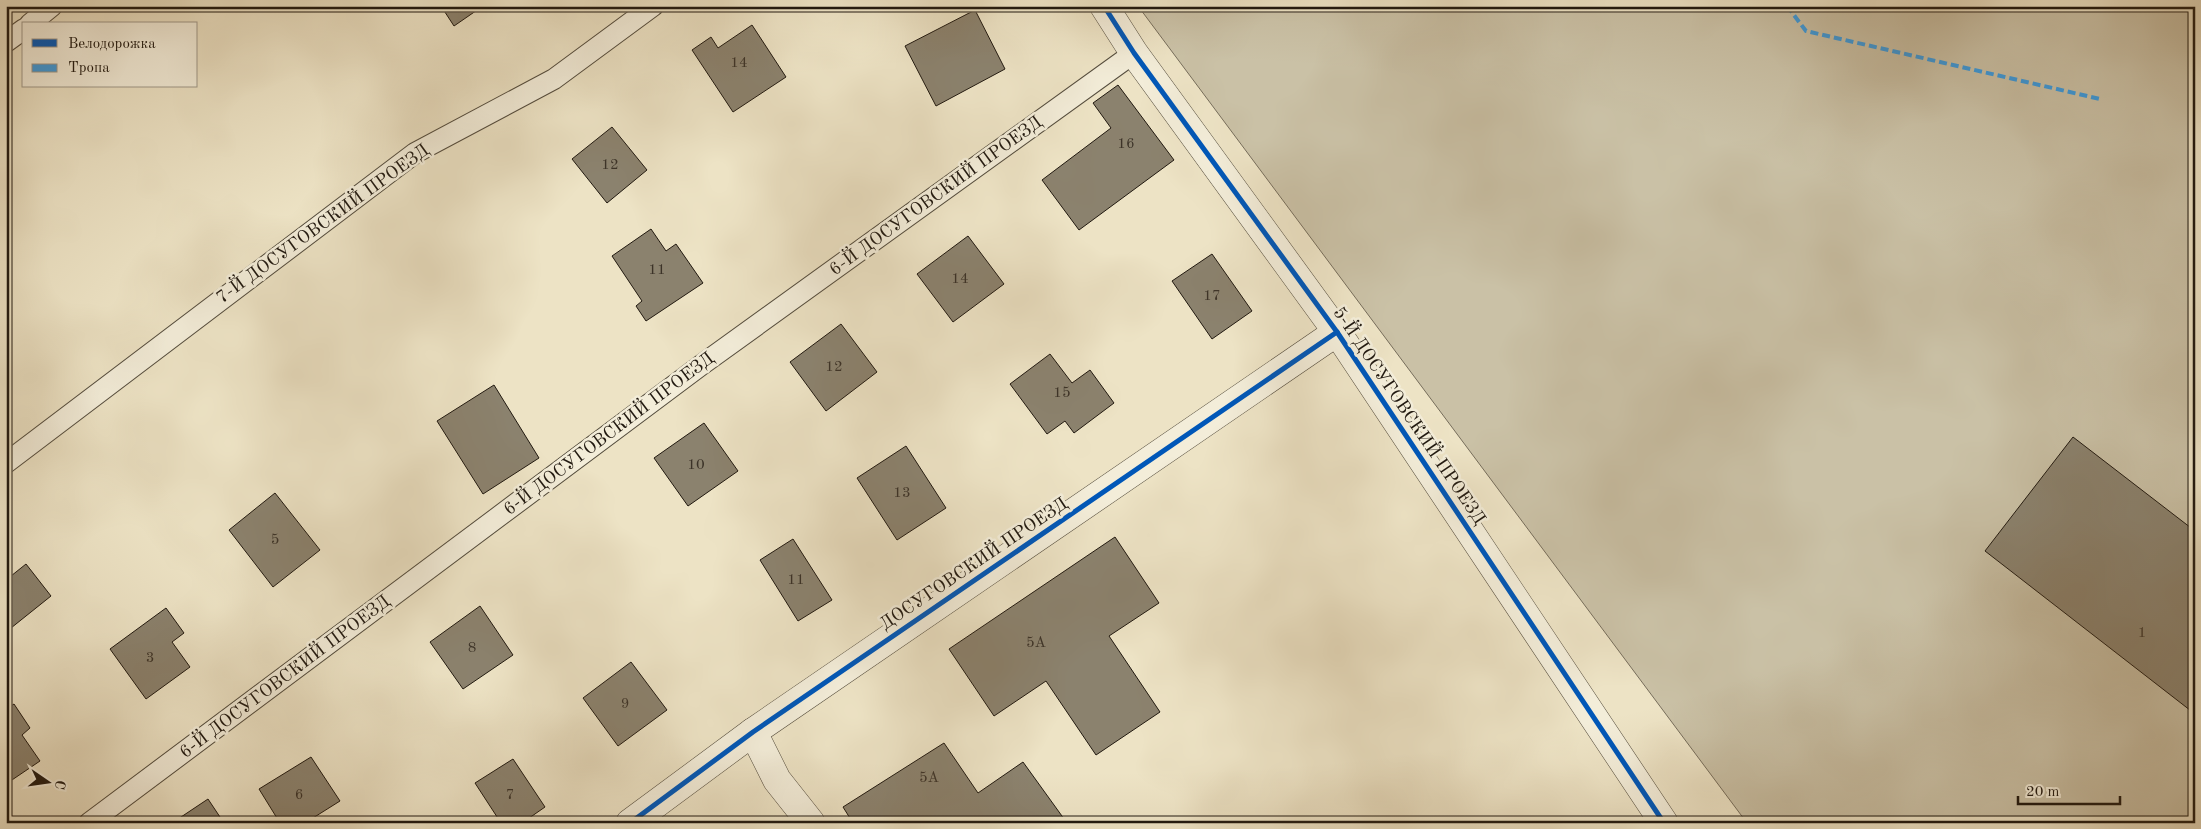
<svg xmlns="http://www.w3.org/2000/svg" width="2201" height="829" font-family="'Old Standard TT',serif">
  <rect width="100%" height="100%" fill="#ede3c5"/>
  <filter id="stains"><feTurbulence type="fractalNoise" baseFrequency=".004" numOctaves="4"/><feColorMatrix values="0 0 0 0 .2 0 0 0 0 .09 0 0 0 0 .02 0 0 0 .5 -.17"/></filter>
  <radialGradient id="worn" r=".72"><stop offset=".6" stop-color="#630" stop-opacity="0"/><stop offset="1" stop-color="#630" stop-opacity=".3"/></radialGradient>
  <polygon fill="#cac1a6" stroke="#766d5b" points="1138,6 2195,6 2195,823 1747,823"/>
  <g fill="#8b826e" stroke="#211910">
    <polygon points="441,6 483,6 454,26"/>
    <polygon points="975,10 1005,69 936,106 905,46"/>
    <polygon points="752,25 786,77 733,112 692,50 711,37 718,48"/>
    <polygon points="1118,85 1174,160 1079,230 1042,180 1111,128 1093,103"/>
    <polygon points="612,127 647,170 607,203 572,159"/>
    <polygon points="651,229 666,251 676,244 703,283 646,321 636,306 642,301 612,256"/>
    <polygon points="968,236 1004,284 953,322 917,274"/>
    <polygon points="1212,254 1252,311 1212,339 1172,281"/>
    <polygon points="841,324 877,372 826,411 790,362"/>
    <polygon points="1050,354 1072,383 1090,370 1114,403 1074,433 1065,421 1047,434 1010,384"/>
    <polygon points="494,385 539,458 483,494 437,421"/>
    <polygon points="704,423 738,471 688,506 654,458"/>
    <polygon points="2073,437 2195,531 2195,714 1985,551"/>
    <polygon points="906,446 946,508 897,540 857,478"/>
    <polygon points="275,493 320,550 273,587 229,530"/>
    <polygon points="1115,537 1159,603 1109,636 1160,712 1096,755 1046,681 994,716 949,649"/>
    <polygon points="793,539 832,600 798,621 760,560"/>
    <polygon points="26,564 51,596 6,632 6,580"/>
    <polygon points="480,606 513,655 463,689 430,642"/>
    <polygon points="166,608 184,633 172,642 190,667 146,699 110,649"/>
    <polygon points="631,662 667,710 618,746 583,698"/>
    <polygon points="14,704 30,728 22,735 40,761 6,784 6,709"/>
    <polygon points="944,743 978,793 1023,762 1067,823 853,823 843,807"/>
    <polygon points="311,757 340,801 305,823 280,823 259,789"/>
    <polygon points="513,759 545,807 522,823 501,823 475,783"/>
    <polygon points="208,799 224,823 172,823"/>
  </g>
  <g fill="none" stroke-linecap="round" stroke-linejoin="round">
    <defs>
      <g id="service">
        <polyline points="30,24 52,6"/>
        <polyline points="6,42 24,29"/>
        <polyline points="6,463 415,153 554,79 653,6"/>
        <polyline points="89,823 700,366 1134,53"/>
      </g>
      <g id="minor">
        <polyline points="1104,6 1134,53 1337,332 1664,823"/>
        <polyline points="753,732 777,780 811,823"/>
        <polyline points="630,823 753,732 1337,332"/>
      </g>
    </defs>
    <use href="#service" stroke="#544c3d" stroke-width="22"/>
    <use href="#minor" stroke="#544c3d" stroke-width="29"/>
    <use href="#service" stroke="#f3edd9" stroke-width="20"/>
    <use href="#minor" stroke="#f3edd9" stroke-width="28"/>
    <polyline stroke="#3c9bde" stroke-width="4" stroke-dasharray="8 4" stroke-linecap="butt" points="1787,6 1806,31 2100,99"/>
    <defs>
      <g id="cycleway">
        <polyline points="1104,6 1134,53 1337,332 1664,823"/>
        <polyline points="630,823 753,732 1337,332"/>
      </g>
    </defs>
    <use href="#cycleway" stroke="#f3edd9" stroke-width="8"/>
    <use href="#cycleway" stroke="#0057b8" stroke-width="5"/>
  </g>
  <g text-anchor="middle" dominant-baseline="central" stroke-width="5" stroke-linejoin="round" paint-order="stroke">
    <g font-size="15" fill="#3c3328">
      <text x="739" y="63">14</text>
      <text x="1126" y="144">16</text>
      <text x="610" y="165">12</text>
      <text x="657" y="270">11</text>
      <text x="960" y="279">14</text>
      <text x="1212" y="296">17</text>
      <text x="834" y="367">12</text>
      <text x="1062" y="393">15</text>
      <text x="696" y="465">10</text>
      <text x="902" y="493">13</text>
      <text x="275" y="540">5</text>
      <text x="796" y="580">11</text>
      <text x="2142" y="633">1</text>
      <text x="1036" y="643">5А</text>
      <text x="472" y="648">8</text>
      <text x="150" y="658">3</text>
      <text x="625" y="704">9</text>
      <text x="929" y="778">5А</text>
      <text x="299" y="795">6</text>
      <text x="510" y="795">7</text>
    </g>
    <g font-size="18" fill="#211910" stroke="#f3edd9">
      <text transform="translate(936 196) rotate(-36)">6-Й ДОСУГОВСКИЙ ПРОЕЗД</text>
      <text transform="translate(323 224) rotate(-36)">7-Й ДОСУГОВСКИЙ ПРОЕЗД</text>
      <text transform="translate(1409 416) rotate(56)">5-Й ДОСУГОВСКИЙ ПРОЕЗД</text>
      <text transform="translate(609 434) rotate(-37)">6-Й ДОСУГОВСКИЙ ПРОЕЗД</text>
      <text transform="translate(974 564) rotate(-34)">ДОСУГОВСКИЙ ПРОЕЗД</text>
      <text transform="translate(285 677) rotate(-37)">6-Й ДОСУГОВСКИЙ ПРОЕЗД</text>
    </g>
  </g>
  <rect width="2201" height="829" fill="none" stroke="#ede3c5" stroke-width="25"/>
  <rect x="8" y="8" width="2186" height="814" fill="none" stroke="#211910" stroke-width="2.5"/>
  <rect x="12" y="12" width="2176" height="804" fill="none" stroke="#211910"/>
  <rect x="22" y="22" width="175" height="65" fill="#f3edd9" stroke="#9f9889"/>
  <rect x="32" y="39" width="25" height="8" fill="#0057b8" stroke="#9f9889"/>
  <text x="68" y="48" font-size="15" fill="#211910">Велодорожка</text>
  <rect x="32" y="64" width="25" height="8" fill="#3c9bde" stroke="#9f9889"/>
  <text x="68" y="72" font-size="15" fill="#211910">Тропа</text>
  <g transform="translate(48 782) rotate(103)" stroke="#f3edd9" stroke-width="4" paint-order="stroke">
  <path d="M0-4L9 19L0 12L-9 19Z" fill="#211910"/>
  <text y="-8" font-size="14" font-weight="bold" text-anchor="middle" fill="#211910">С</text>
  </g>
  <path d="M2018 796v8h102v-8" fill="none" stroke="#211910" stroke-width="2.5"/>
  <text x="2026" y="796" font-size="15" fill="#211910" stroke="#f3edd9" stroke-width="4" paint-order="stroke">20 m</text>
  <rect width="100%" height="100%" filter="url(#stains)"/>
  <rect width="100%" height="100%" fill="url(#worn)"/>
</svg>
